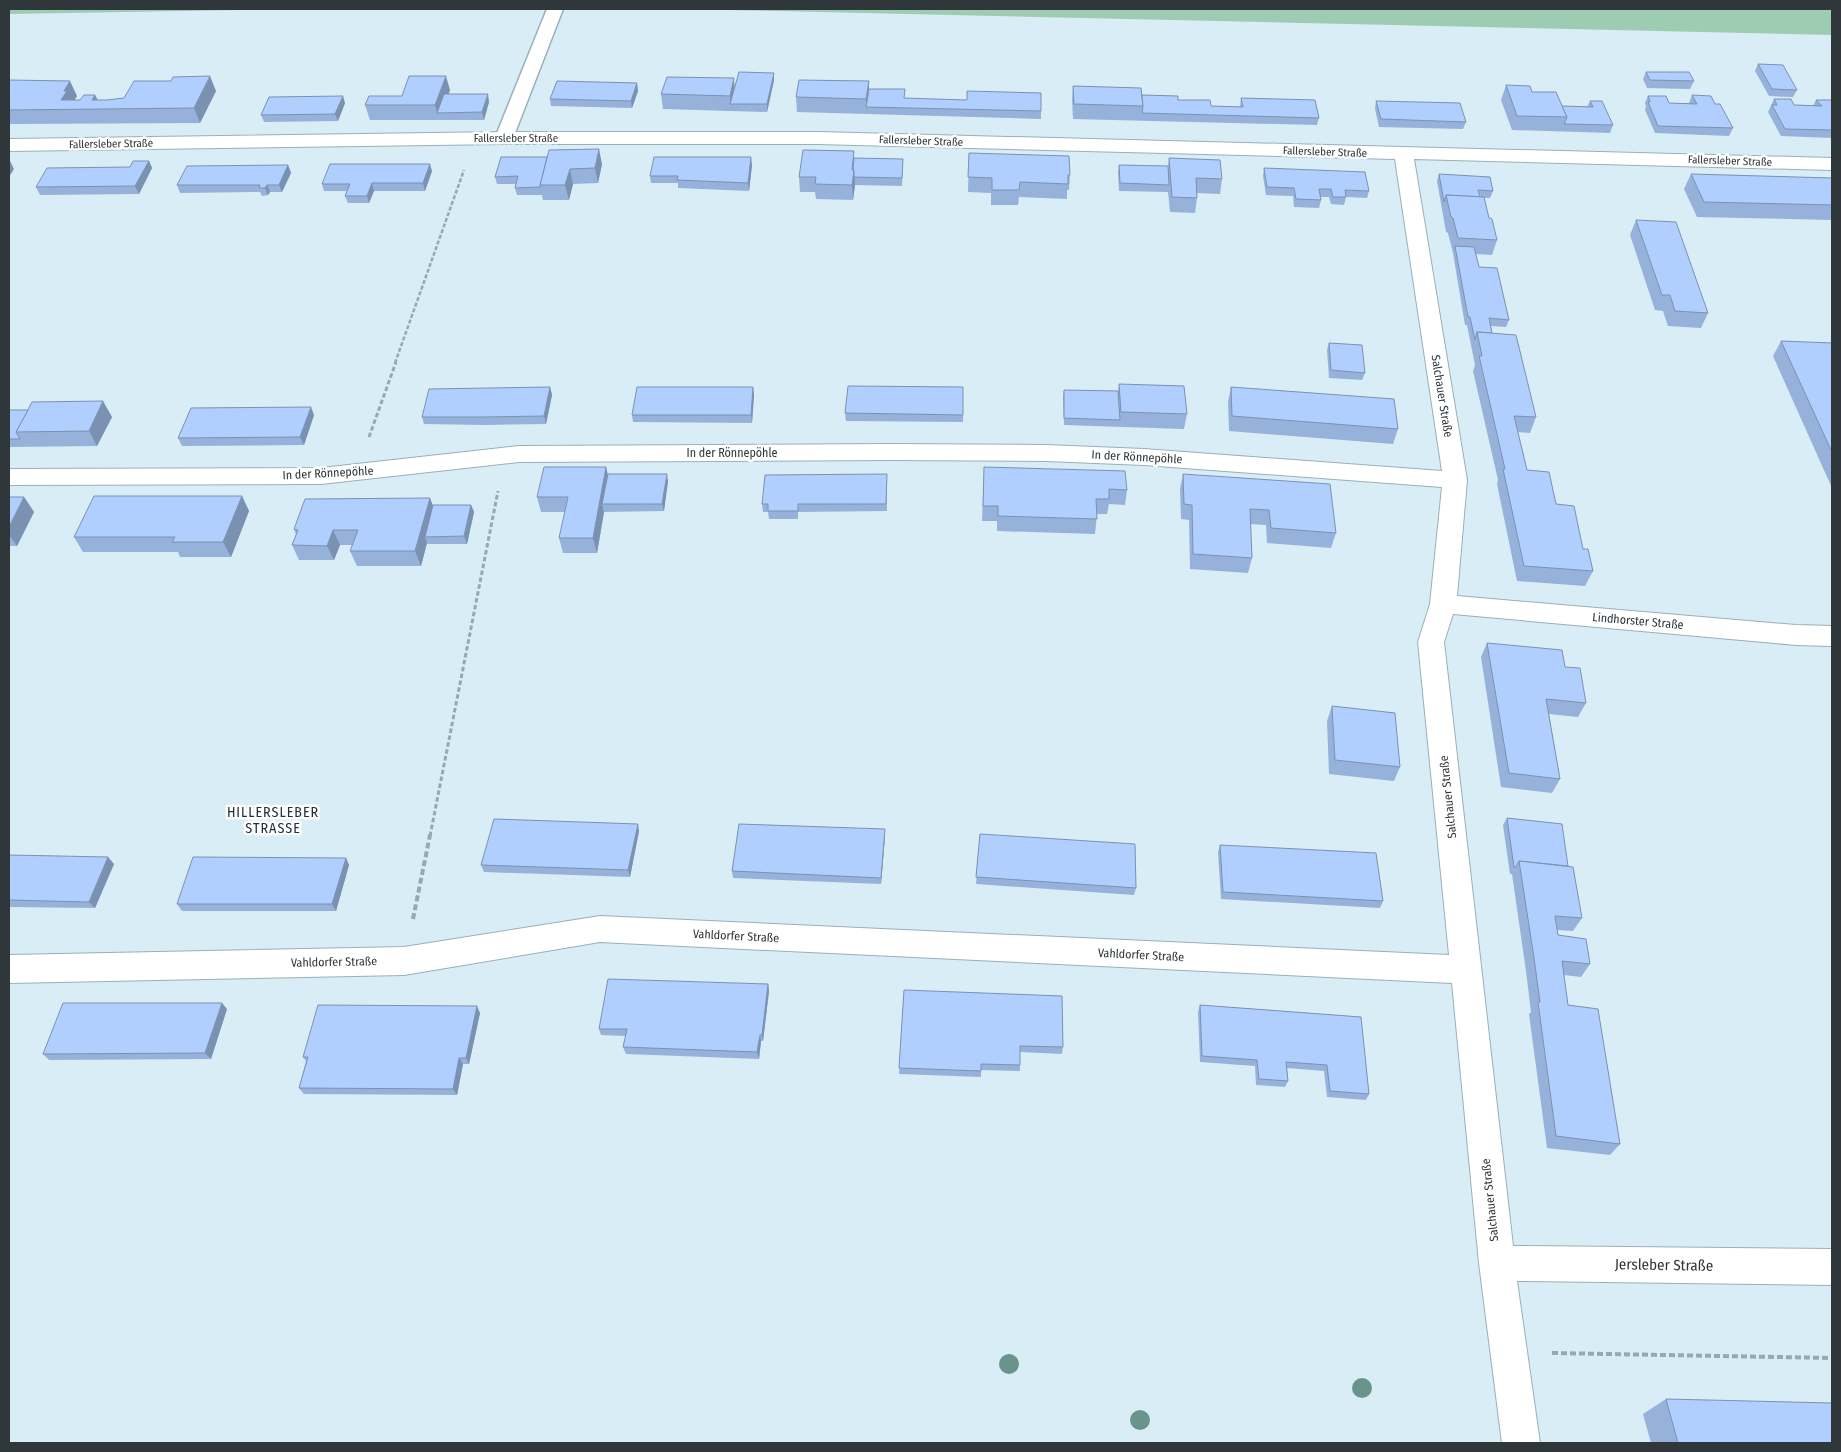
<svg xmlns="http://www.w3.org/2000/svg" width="1841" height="1452" font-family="'Fira Sans Condensed',sans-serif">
  <rect width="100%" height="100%" fill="#d8edf6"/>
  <g fill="#9eccb3">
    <polygon points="9,9 296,9 9,14"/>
    <polygon points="676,9 1832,9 1832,35 776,11"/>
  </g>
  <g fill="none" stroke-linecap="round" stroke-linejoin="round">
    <defs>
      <polygon id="lane" points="547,9 563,9 513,138 510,142 504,143 498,142 495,138"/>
      <polygon id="street" points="504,132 818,132 1832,158 1832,170 1414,159 1467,480 1457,596 1796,625 1832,626 1832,646 1796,645 1453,614 1444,642 1513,1246 1832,1249 1832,1285 1517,1281 1540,1443 1502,1443 1479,1263 1452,983 600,942 404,975 9,983 9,955 404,947 600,916 1449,955 1418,642 1430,604 1442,487 1144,465 1046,461 890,460 519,462 321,484 9,485 9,469 321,468 519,446 890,444 1046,445 1144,449 1442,471 1395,159 818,144 504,144 9,151 9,139"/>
    </defs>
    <use href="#lane" stroke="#9bafb7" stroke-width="3"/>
    <use href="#street" stroke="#9bafb7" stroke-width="2"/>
    <polyline stroke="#98a8af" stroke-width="2.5" stroke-dasharray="4 2" stroke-linecap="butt" points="395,363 464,170"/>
    <g stroke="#98a8af" stroke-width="3" stroke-dasharray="4.5 2.5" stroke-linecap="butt">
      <polyline points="369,437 396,362"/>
      <polyline points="430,836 498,491"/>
    </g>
    <g stroke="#98a8af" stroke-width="4" stroke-dasharray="6 3" stroke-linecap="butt">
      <polyline points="413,919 430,835"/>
      <polyline points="1552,1353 1832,1358"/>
    </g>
    <use href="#lane" fill="#fff" fill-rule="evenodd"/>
    <use href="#street" fill="#fff" fill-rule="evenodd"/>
  </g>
  <g fill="#69948b">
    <circle cx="1009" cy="1364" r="10"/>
    <circle cx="1362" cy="1388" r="10"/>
    <circle cx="1140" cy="1420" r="10"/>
  </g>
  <g fill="#97b2da">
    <polygon points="1758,64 1797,90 1793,97 1769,96 1755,71"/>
    <polygon points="1646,72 1694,81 1690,89 1647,88 1643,79"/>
    <polygon points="774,73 774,80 767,112 663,109 661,94 735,87"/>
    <polygon points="9,80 77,96 74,100 80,100 95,95 98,100 107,100 216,91 200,123 9,124"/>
    <polygon points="869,81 869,89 905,98 1041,111 1041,119 797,112 796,97"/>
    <polygon points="637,83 638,91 632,108 551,106 550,99"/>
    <polygon points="1506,85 1532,92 1562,106 1587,107 1590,101 1613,125 1610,133 1512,130 1501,100"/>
    <polygon points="1073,86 1178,100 1211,106 1240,107 1241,98 1319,118 1317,125 1073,119 1072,100"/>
    <polygon points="450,90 448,94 489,102 484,120 370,120 365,105 402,96"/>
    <polygon points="1692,95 1715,104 1733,128 1729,136 1655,133 1645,110 1646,106 1645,103 1648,96 1669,103 1689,103"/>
    <polygon points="1774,99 1794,105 1813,106 1816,100 1832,100 1832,138 1781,136 1768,112"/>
    <polygon points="1376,101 1466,122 1463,129 1379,127 1375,109"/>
    <polygon points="345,103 338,121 264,122 261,115"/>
    <polygon points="854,151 854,158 903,159 902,186 855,185 853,200 816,199 815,192 800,192 799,177"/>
    <polygon points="969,153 1070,175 1069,190 1067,190 1067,199 1019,197 1018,205 991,205 991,193 968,192"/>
    <polygon points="1169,158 1222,179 1220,194 1197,193 1197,198 1195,213 1170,212 1168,192 1119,191 1118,172 1119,165 1168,166"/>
    <polygon points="149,161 152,168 139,194 40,195 36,187 130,167"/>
    <polygon points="602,164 598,183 573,184 569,200 543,200 542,195 517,195 515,188 516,184 497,184 495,177"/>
    <polygon points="288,165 291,173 282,192 270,192 268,195 262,196 260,192 180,193 177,185"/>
    <polygon points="752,165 749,191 678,188 678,183 651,183 650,176"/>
    <polygon points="1264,168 1369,191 1367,198 1346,197 1344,205 1331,204 1329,197 1320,197 1321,200 1319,208 1294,207 1293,196 1266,195 1263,176"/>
    <polygon points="432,171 425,191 374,191 369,203 348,203 345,196 347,191 324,191 322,184"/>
    <polygon points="1439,174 1493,191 1490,198 1484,198 1489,218 1497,240 1492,255 1476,254 1479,267 1509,320 1506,327 1491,326 1492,333 1536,417 1530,433 1518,432 1527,470 1556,504 1583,549 1593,571 1585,586 1517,581 1497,484 1498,480 1473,371 1475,365 1467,325 1465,325 1453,253 1448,233 1446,232 1437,181"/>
    <polygon points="1691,174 1832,178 1832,220 1697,217 1684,189"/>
    <polygon points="1636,220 1708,313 1701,328 1668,326 1663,311 1655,310 1630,235"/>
    <polygon points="1781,341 1832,343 1832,488 1773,356"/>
    <polygon points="1329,343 1365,373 1362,380 1329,378 1327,350"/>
    <polygon points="1119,384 1187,414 1184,429 1064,425 1063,397 1064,390 1118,391"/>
    <polygon points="550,387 552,395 546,424 485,425 424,424 422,417"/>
    <polygon points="753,387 754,395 752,423 633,422 632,415"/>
    <polygon points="963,387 963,422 846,421 845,413"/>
    <polygon points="1231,387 1398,429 1393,444 1229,431 1228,402"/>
    <polygon points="9,410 112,417 97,446 9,447"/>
    <polygon points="314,415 304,445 182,446 178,438"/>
    <polygon points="606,467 608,474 668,481 664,511 604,512 597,553 563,553 559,538 565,512 541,512 537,497"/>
    <polygon points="984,467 1127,490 1125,505 1109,504 1107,514 1097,514 1095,534 997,531 997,521 982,521"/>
    <polygon points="887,474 887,511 798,512 798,519 769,519 768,512 763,512 762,504"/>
    <polygon points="1183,474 1336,533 1331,548 1267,543 1266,525 1250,524 1252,558 1248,573 1190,569 1189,520 1181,519 1180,489"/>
    <polygon points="242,496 249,511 231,557 180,557 178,552 83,552 74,537"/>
    <polygon points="9,497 24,497 34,512 17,546 9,546"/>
    <polygon points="433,505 471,505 474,512 467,544 428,544 427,543 421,566 357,566 350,551 353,545 340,545 334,560 299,560 292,545 296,535 294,529"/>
    <polygon points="1487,643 1586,703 1578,717 1549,714 1560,779 1552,793 1501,787 1481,657"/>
    <polygon points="1332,706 1400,767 1394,781 1329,774 1327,721"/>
    <polygon points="1507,818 1568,866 1582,918 1573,931 1557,930 1558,935 1590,964 1581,977 1564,975 1568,1005 1620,1144 1610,1155 1547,1148 1529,1014 1531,1012 1526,971 1512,874 1510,874 1503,825"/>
    <polygon points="639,831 630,877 484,872 481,865"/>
    <polygon points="980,834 1136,888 1134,895 976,884"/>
    <polygon points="885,836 881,884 733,878 732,871"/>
    <polygon points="1220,845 1383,901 1380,908 1221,899 1218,852"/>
    <polygon points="9,855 114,864 95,908 9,907"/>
    <polygon points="346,858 349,865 336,911 182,911 177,904"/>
    <polygon points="768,984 769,991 763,1041 761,1041 759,1059 626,1054 623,1047 626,1036 601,1035 599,1029"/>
    <polygon points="904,990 1063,1047 1062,1054 1020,1052 1020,1071 981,1070 981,1077 899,1074"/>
    <polygon points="1200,1005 1361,1017 1369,1094 1366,1100 1327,1097 1324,1071 1287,1068 1288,1081 1285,1087 1256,1085 1255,1066 1200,1062 1198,1012"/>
    <polygon points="227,1009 211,1059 49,1060 43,1054"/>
    <polygon points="480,1013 469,1064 463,1064 457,1095 304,1094 299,1088 306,1061 303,1057"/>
    <polygon points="1666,1399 1832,1443 1651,1443 1643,1414"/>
  </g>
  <g fill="#7b91b2">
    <polygon points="774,73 774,80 767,112 767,104"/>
    <polygon points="210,76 216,91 200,123 194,108"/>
    <polygon points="446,76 450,90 442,113 437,113 435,105"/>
    <polygon points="734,78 735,93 730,104 730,96"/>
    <polygon points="70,81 77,96 73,103 61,100 64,91"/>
    <polygon points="869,81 869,96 866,107 866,114 866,99"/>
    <polygon points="637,83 638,91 632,108 631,101"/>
    <polygon points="488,94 489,102 484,120 482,112"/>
    <polygon points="95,95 102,109 92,100"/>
    <polygon points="343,96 345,103 338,121 335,114"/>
    <polygon points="599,149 602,164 598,183 595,168"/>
    <polygon points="751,157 752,165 749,191 748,183"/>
    <polygon points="10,161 14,169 9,177 9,163"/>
    <polygon points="149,161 152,168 139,194 135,186"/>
    <polygon points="430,164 432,171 425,191 423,183"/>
    <polygon points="288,165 291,173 282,192 279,185"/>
    <polygon points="570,169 573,184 569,200 565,185"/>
    <polygon points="854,170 855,185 853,200 852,185"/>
    <polygon points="372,183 374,191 369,203 367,196"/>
    <polygon points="267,185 270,192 268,195 265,188"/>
    <polygon points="550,387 552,395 546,424 544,416"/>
    <polygon points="753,387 754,395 752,423 751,415"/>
    <polygon points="103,401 112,417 97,446 89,431"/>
    <polygon points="311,407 314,415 304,445 300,437"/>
    <polygon points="606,467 609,482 602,504 604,512 597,553 593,538"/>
    <polygon points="667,474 668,481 664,511 662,504"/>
    <polygon points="242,496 249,511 231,557 223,542"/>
    <polygon points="24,497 34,512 17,546 9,535 9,527"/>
    <polygon points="430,498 436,513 425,537 427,543 421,566 415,551"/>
    <polygon points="471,505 474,512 467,544 464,536"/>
    <polygon points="333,530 340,545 334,560 327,546"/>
    <polygon points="638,824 639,831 630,877 628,870"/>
    <polygon points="885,829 885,836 881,884 881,878"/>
    <polygon points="108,857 114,864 95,908 89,902"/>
    <polygon points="346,858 349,865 336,911 332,904"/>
    <polygon points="768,984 769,991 763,1041 762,1035"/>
    <polygon points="222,1003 227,1009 211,1059 205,1053"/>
    <polygon points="477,1006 480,1013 469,1064 466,1058"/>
    <polygon points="760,1035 761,1041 759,1059 757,1052"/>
    <polygon points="459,1058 463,1064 457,1095 453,1089"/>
  </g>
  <g fill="#b0cffe" stroke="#7b91b2">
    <polygon points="1758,64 1783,65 1797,90 1772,89"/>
    <polygon points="739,72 774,73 767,104 730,104"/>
    <polygon points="1646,72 1689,72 1694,81 1650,80"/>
    <polygon points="210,76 194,108 9,110 9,80 70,81 64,91 67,91 61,100 80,100 84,95 95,95 92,100 107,100 124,98 134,81 171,81 173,77"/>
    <polygon points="409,76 446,76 435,105 365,105 369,96 402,96"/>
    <polygon points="667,77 734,78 730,96 661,94"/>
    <polygon points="799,80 869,81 866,99 796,97"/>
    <polygon points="557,81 637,83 631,101 550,99"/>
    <polygon points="1506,85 1530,86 1532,92 1556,92 1567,117 1517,116"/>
    <polygon points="1073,86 1141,88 1143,106 1074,104"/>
    <polygon points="869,89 905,89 904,98 967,100 967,91 1041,93 1041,111 866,107"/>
    <polygon points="444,94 488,94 482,112 437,113"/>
    <polygon points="1142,95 1178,96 1178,100 1210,100 1211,106 1243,107 1241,98 1315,100 1319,118 1142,113 1143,106"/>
    <polygon points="1692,95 1711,96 1715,104 1720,104 1733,128 1658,126 1648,102 1650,102 1648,96 1666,96 1669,103 1697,104"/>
    <polygon points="343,96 335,114 261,115 269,97"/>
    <polygon points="1774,99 1791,99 1794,105 1822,106 1816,100 1832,100 1832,130 1785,129 1772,105 1777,105"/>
    <polygon points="1376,101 1460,103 1466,122 1381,119"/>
    <polygon points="1590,101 1602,101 1613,125 1564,124 1567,117 1562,106 1593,107"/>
    <polygon points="599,149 595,168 570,169 565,185 540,185 549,150"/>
    <polygon points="803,150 854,151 852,170 854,170 852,185 815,184 816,177 799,177"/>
    <polygon points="969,153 1069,156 1070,175 1068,175 1068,184 1020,182 1019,190 992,190 992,178 968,177"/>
    <polygon points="501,157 547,157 540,185 541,187 515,188 518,176 495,177"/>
    <polygon points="654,157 751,157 748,183 677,180 678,176 650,176"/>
    <polygon points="854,158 903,159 902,178 854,177 854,170 853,170"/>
    <polygon points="1169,158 1220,160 1222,179 1196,178 1197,198 1172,197"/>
    <polygon points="133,161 149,161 135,186 36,187 47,168 130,167"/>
    <polygon points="330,164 430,164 423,183 372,183 367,196 345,196 350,184 322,184"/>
    <polygon points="288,165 279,185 267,185 265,188 259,188 260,185 177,185 187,166"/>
    <polygon points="1119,165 1168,166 1169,185 1120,183"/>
    <polygon points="1264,168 1365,172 1369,191 1345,190 1346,197 1333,197 1331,189 1319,189 1321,200 1296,199 1294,188 1267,187"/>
    <polygon points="1439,174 1490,177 1493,191 1478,190 1480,197 1446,195 1444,202"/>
    <polygon points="1691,174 1832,178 1832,205 1704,202"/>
    <polygon points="1446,195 1484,197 1489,218 1492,219 1497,240 1458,238 1453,218 1451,217"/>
    <polygon points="1636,220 1676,222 1708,313 1675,311 1670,295 1662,295"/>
    <polygon points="1455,246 1474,247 1479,267 1497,268 1509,320 1489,318 1492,333 1477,332 1475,340 1470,317 1468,317"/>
    <polygon points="1477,332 1516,335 1536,417 1514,416 1527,470 1549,472 1556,504 1574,506 1583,549 1588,549 1593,571 1524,566 1503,469 1505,469 1479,356 1482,356"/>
    <polygon points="1781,341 1832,343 1832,452"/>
    <polygon points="1329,343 1362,345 1365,373 1331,370"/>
    <polygon points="1119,384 1184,386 1187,414 1121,412"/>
    <polygon points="848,386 963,387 963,415 845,413"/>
    <polygon points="550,387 544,416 482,417 422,417 429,389"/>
    <polygon points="637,387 753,387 751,415 632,415"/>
    <polygon points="1231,387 1394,399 1398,429 1232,416"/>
    <polygon points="1064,390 1118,391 1120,420 1064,418"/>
    <polygon points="103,401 89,431 16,432 32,402"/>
    <polygon points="311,407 300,437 178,438 191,408"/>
    <polygon points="9,410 28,410 16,432 20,439 9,439"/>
    <polygon points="544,467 606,467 593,538 559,538 568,497 537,497"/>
    <polygon points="984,467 1125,471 1127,490 1109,489 1109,499 1096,499 1097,519 998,516 998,506 983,506"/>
    <polygon points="608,474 667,474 662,504 602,504"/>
    <polygon points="887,474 886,504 798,504 798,511 768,511 768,504 762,504 765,475"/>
    <polygon points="1183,474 1330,484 1336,533 1271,528 1269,510 1250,509 1252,558 1193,554 1192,505 1184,504"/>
    <polygon points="94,496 242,496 223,542 172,542 175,537 74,537"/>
    <polygon points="9,497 24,497 9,527"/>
    <polygon points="430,498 415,551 350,551 358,530 333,530 327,546 292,545 298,530 294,529 305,499"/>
    <polygon points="433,505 471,505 464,536 425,537"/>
    <polygon points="1487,643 1562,650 1565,667 1580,668 1586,703 1546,699 1560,779 1509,773"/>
    <polygon points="1332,706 1395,713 1400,767 1335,760"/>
    <polygon points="1507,818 1562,824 1568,866 1519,861 1516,867 1514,867"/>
    <polygon points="494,819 638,824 628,870 481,865"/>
    <polygon points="739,824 885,829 881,878 732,871"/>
    <polygon points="980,834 1135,844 1136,888 976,877"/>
    <polygon points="1220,845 1376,853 1383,901 1223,892"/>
    <polygon points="9,855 108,857 89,902 9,900"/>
    <polygon points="193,857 346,858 332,904 177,904"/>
    <polygon points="1519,861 1573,867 1582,918 1555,916 1558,935 1586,939 1590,964 1562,961 1568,1005 1598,1009 1620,1144 1556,1136 1538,1002 1540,1002 1534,958"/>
    <polygon points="608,979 768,984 762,1035 760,1035 757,1052 623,1047 627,1029 599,1029"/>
    <polygon points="904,990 1062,996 1063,1047 1020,1046 1020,1065 981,1064 981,1071 899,1068"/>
    <polygon points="63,1003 222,1003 205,1053 43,1054"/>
    <polygon points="318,1005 477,1006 466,1058 459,1058 453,1089 299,1088 308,1057 303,1057"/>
    <polygon points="1200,1005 1361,1017 1369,1094 1330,1091 1327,1065 1286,1062 1288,1081 1259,1079 1257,1060 1202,1056"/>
    <polygon points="1666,1399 1832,1403 1832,1443 1678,1443"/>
  </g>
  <g text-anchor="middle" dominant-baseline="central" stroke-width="5" stroke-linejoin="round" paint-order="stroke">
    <g font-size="11" fill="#2f373a" stroke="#fff">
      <text x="516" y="138">Fallersleber Straße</text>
      <text transform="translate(921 141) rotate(2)">Fallersleber Straße</text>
      <text transform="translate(111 144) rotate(-1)">Fallersleber Straße</text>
      <text transform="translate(1325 152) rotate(2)">Fallersleber Straße</text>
      <text transform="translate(1730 161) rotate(2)">Fallersleber Straße</text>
    </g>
    <g font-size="12" fill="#2f373a" stroke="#fff">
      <text transform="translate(1442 396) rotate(81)">Salchauer Straße</text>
      <text x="732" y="453">In der Rönnepöhle</text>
      <text transform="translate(1137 457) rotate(3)">In der Rönnepöhle</text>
      <text transform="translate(328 473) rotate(-3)">In der Rönnepöhle</text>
      <text transform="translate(1638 621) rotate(5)">Lindhorster Straße</text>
      <text transform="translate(1448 797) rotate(-96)">Salchauer Straße</text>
      <text transform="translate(736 936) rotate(3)">Vahldorfer Straße</text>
      <text transform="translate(1141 955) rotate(3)">Vahldorfer Straße</text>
      <text transform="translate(334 962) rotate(-1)">Vahldorfer Straße</text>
      <text transform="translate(1490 1200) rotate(-96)">Salchauer Straße</text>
    </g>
    <g font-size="14" letter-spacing="1" fill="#213239" stroke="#fff">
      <text x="273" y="812">HILLERSLEBER<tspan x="273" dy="16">STRASSE</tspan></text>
    </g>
    <g font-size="15" fill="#2f373a" stroke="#fff">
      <text transform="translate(1664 1265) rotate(1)">Jersleber Straße</text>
    </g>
  </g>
  <rect width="1841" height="1452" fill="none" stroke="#2f373a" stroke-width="20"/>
</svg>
